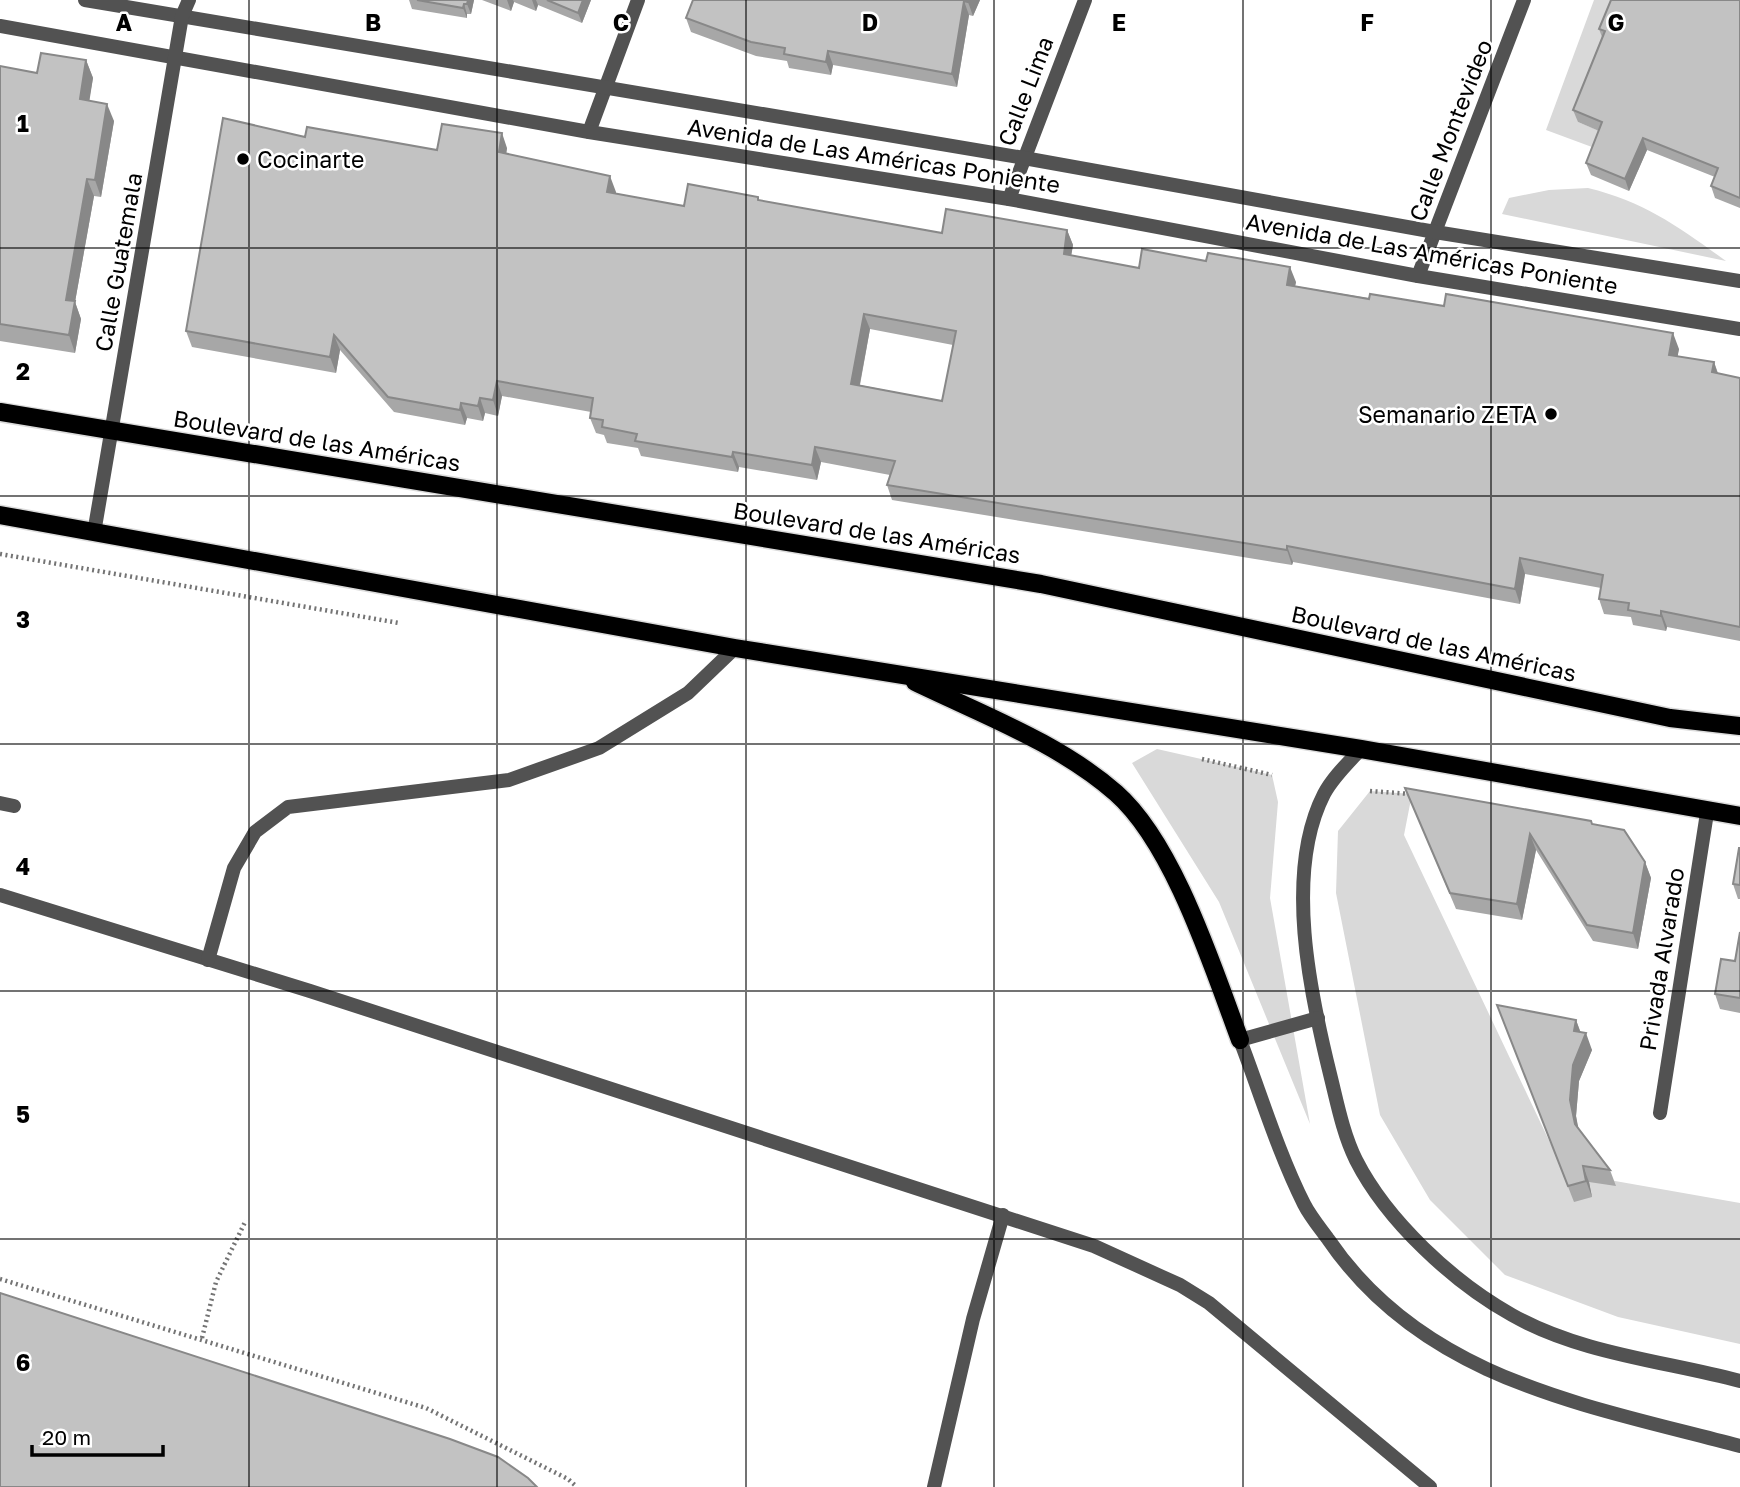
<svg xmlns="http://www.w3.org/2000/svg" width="1740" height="1487" font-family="'Golos Text',sans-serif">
  <rect width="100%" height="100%" fill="#fff"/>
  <g fill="#d9d9d9">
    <polygon points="1594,0 1620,0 1578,122 1607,134 1600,150 1546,130"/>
    <path d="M1588,188C1645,202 1679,227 1726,261L1502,214L1509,198L1549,190Z"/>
    <polygon points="1157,749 1272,775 1278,802 1270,898 1310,1124 1219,902 1132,763"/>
    <polygon points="1370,791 1412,794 1404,835 1564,1172 1740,1203 1740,1344 1618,1317 1505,1275 1430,1200 1380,1115 1336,893 1338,831"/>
  </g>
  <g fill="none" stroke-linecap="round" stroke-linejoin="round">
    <defs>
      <g id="primary">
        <polyline points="0,412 1041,584 1670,718 1740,726"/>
        <polyline points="0,515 735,648 1361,749 1740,816"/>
        <path d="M915,682C983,715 1059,743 1116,793C1174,844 1213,968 1240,1040"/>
      </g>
    </defs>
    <use href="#primary" stroke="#dbdbdb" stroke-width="21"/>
    <g stroke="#747474" stroke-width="4.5" stroke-dasharray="2 3.5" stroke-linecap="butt">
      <polyline points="0,554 399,623"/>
      <polyline points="1202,759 1272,775"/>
      <polyline points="1370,791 1411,794"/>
      <polyline points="0,1279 426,1408 568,1479 577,1487"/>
      <polyline points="202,1338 216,1282 246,1220"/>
    </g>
    <polyline stroke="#525252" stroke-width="14" points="0,803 14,806"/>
    <g stroke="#525252" stroke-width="14">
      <polyline points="589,132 638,0"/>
      <polyline points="1009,199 1085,0"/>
      <polyline points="1418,276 1524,0"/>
      <polyline points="0,895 310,991 1094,1246 1180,1285 1209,1303 1430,1487"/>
      <polyline points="208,960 234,868 255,832 288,807 509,780 599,748 688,693 735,648"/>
      <polyline points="1660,1113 1707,813"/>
      <polyline points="934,1487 973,1319 1003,1215"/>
    </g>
    <g stroke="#525252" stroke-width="14">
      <polyline points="85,0 1024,158 1435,232 1740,281"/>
      <polyline points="0,26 589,132 1009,199 1418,276 1740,329"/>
      <polyline points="94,533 182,16 189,0"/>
      <path d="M1361,749C1348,763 1333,777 1324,794C1284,872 1310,993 1330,1074C1337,1102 1343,1134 1356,1160C1387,1221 1453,1282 1512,1315C1581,1354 1665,1361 1740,1381"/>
      <path d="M1318,1018L1240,1040C1261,1095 1278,1152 1304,1204C1310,1216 1320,1228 1328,1239C1424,1380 1586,1405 1740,1446"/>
    </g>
    <use href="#primary" stroke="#000" stroke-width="18"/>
  </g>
  <g fill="#a7a7a7" fill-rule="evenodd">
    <polygon points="409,0 474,0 471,14 467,14 467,18 412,9"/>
    <polygon points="482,0 591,0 582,23 538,5 536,11 514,2 511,11"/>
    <polygon points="693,0 980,0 973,16 969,15 957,87 833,65 831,75 789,68 787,61 756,56 691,32 686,18"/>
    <polygon points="1740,0 1740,208 1715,198 1711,186 1715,177 1647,150 1629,191 1591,175 1586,163 1599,131 1578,122 1573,110 1602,37 1599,29"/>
    <polygon points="86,60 93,78 89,100 114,121 101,197 94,196 75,302 81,319 75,353 0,341 0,66 37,73"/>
    <path d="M305,137L437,150L507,148L506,154L616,192L615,194L684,206L760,201L942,233L1067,230L1073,245L1071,255L1139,268L1296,282L1295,286L1679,349L1677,357L1714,362L1718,373L1740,378V641L1667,627L1666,631L1633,625L1631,617L1604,614L1599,599L1601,588L1525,574L1520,604L1293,562L1292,565L892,500L887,485L890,475L821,462L817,480L739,467L738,472L641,456L638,448L607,443L604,435L596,433L590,418L591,412L502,396L498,416L485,413L483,421L467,418L465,425L394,412L340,350L336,373L192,347L186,331ZM870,329L953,345L942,401L860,385Z"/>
    <polygon points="1405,788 1592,824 1645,862 1651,878 1638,949 1593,941 1536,850 1522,920 1456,909"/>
    <polygon points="1740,848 1740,899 1738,899 1733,884"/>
    <polygon points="1740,932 1740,1013 1720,1009 1715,994 1735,961"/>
    <polygon points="1497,1005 1576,1020 1581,1033 1592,1050 1579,1081 1576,1116 1578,1129 1610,1170 1616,1186 1589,1182 1592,1197 1574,1202"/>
  </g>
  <g fill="#888">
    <polygon points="468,0 474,0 471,14 467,4"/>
    <polygon points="507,0 513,0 514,2 511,11"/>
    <polygon points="532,0 536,0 538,5 536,11"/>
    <polygon points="583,0 591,0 582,23 578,13"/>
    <polygon points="969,0 980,0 973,16 968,2"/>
    <polygon points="964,1 969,15 957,87 952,74"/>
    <polygon points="464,4 467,14 467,18 463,8"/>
    <polygon points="828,51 833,65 831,75 826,62"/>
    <polygon points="86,60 93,78 87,116 80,99"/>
    <polygon points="107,104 114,121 101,197 95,180"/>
    <polygon points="502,133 507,148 504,168 499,152"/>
    <polygon points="1643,138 1647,150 1629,191 1625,179"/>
    <polygon points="610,176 616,192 613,208 607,192"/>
    <polygon points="87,179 94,196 75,302 81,319 75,353 69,335 66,300"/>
    <polygon points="1067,230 1073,245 1069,269 1064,254"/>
    <polygon points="1290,267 1296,282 1292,300 1287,285"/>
    <polygon points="864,314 870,329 857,399 851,384"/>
    <polygon points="1673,333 1679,349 1675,371 1669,355"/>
    <polygon points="334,335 340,350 336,373 330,357"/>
    <polygon points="1714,362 1719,378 1712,372"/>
    <polygon points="497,381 502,396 498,416 493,400"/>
    <polygon points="480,398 485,413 483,421 478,406"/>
    <polygon points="461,403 467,418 465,425 460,410"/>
    <polygon points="815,447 821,462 817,480 812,465"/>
    <polygon points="733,452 739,467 738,472 732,457"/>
    <polygon points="1287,546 1293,562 1292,565 1287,550"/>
    <polygon points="1520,558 1525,574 1520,604 1515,589"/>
    <polygon points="1661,611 1667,627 1666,631 1661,616"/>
    <polygon points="1530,834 1536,850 1522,920 1517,904"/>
    <polygon points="1645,862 1651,878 1638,949 1633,933"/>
    <polygon points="1576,1020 1582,1037 1586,1033 1592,1050 1579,1081 1576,1116 1581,1141 1575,1124 1570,1100 1574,1031"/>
    <polygon points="1583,1166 1589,1182 1592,1197 1586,1181"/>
  </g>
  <g fill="#c2c2c2" stroke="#888" stroke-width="2" fill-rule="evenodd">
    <polygon points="417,0 468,0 467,4 464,4 463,8"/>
    <polygon points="547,0 583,0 578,13"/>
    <polygon points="693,0 969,0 968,2 964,1 952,74 828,51 826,62 784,54 785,48 751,42 686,18"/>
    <polygon points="1611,0 1740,0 1740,198 1711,186 1718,168 1643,138 1625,179 1586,163 1602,122 1573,110 1605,31 1599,29"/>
    <polygon points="41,53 86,60 80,99 107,104 95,180 87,179 66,300 75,301 69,335 0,324 0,66 37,73"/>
    <path d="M223,118L305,137L307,127L437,150L442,124L502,133L499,152L610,176L607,192L684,206L688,184L758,197V200L942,233L946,209L1067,230L1064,254L1139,268L1142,249L1206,261L1208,253L1290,267L1287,285L1369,299L1370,294L1444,306L1446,294L1673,333L1669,355L1714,362L1712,372L1740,378V627L1661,611V616L1628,610L1629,603L1599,599L1603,575L1520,558L1515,589L1287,546V550L887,485L895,461L815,447L812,465L733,452L732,457L635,441L637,434L602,427L603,420L590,418L593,398L497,381L493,400L480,398L478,406L461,403L460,410L388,397L334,335L330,357L186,331ZM864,314L956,331L942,401L851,384Z"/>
    <polygon points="1405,788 1591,821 1592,824 1624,830 1645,862 1633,933 1587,925 1530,834 1517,904 1450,893"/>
    <polygon points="1739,848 1740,848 1740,885 1733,884"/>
    <polygon points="1740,932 1740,998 1715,994 1721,959 1735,961"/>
    <polygon points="1497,1005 1576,1020 1574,1031 1586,1033 1573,1065 1570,1100 1575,1124 1610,1170 1583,1166 1586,1181 1568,1186"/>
    <polygon points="0,1293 450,1439 498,1457 528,1478 537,1487 0,1487"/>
  </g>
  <path fill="none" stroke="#000" stroke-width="2" stroke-opacity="0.55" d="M249,0V1487M497,0V1487M746,0V1487M994,0V1487M1243,0V1487M1491,0V1487M0,248H1740M0,496H1740M0,744H1740M0,991H1740M0,1239H1740"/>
  <g fill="#000" stroke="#fff" stroke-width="2.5">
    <circle cx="243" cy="159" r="7"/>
    <circle cx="1551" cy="414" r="7"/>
  </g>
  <g text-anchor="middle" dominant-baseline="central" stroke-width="5" stroke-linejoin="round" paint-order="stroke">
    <g font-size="23" fill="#000" stroke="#fff">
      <text transform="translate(1025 91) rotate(-69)">Calle Lima</text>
      <text transform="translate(1450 130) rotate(-69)">Calle Montevideo</text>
      <text transform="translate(874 155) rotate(9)">Avenida de Las Américas Poniente</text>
      <text transform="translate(1432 253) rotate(10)">Avenida de Las Américas Poniente</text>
      <text transform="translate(118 262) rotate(-80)">Calle Guatemala</text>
      <text transform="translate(317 440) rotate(9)">Boulevard de las Américas</text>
      <text transform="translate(877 532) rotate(9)">Boulevard de las Américas</text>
      <text transform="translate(1434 643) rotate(12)">Boulevard de las Américas</text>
      <text transform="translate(1661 959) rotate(-81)">Privada Alvarado</text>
    </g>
    <g font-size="23" fill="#000" stroke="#fff" text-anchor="start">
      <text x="257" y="159">Cocinarte</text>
      <text x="1537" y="414" text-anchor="end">Semanario ZETA</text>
    </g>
  </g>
  <g font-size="23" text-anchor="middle" font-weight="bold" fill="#000" stroke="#fff" stroke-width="5" stroke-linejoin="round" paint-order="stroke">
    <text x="124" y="31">A</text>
    <text x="373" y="31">B</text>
    <text x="621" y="31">C</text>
    <text x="870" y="31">D</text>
    <text x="1119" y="31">E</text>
    <text x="1367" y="31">F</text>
    <text x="1616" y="31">G</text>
    <text x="23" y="132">1</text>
    <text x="23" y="380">2</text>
    <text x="23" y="628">3</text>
    <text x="23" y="875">4</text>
    <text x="23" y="1123">5</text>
    <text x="23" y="1371">6</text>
  </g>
  <path d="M32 1445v10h131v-10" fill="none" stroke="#000000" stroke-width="3.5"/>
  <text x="42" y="1445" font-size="21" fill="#000000" stroke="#ffffff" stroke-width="5" paint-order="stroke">20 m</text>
</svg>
